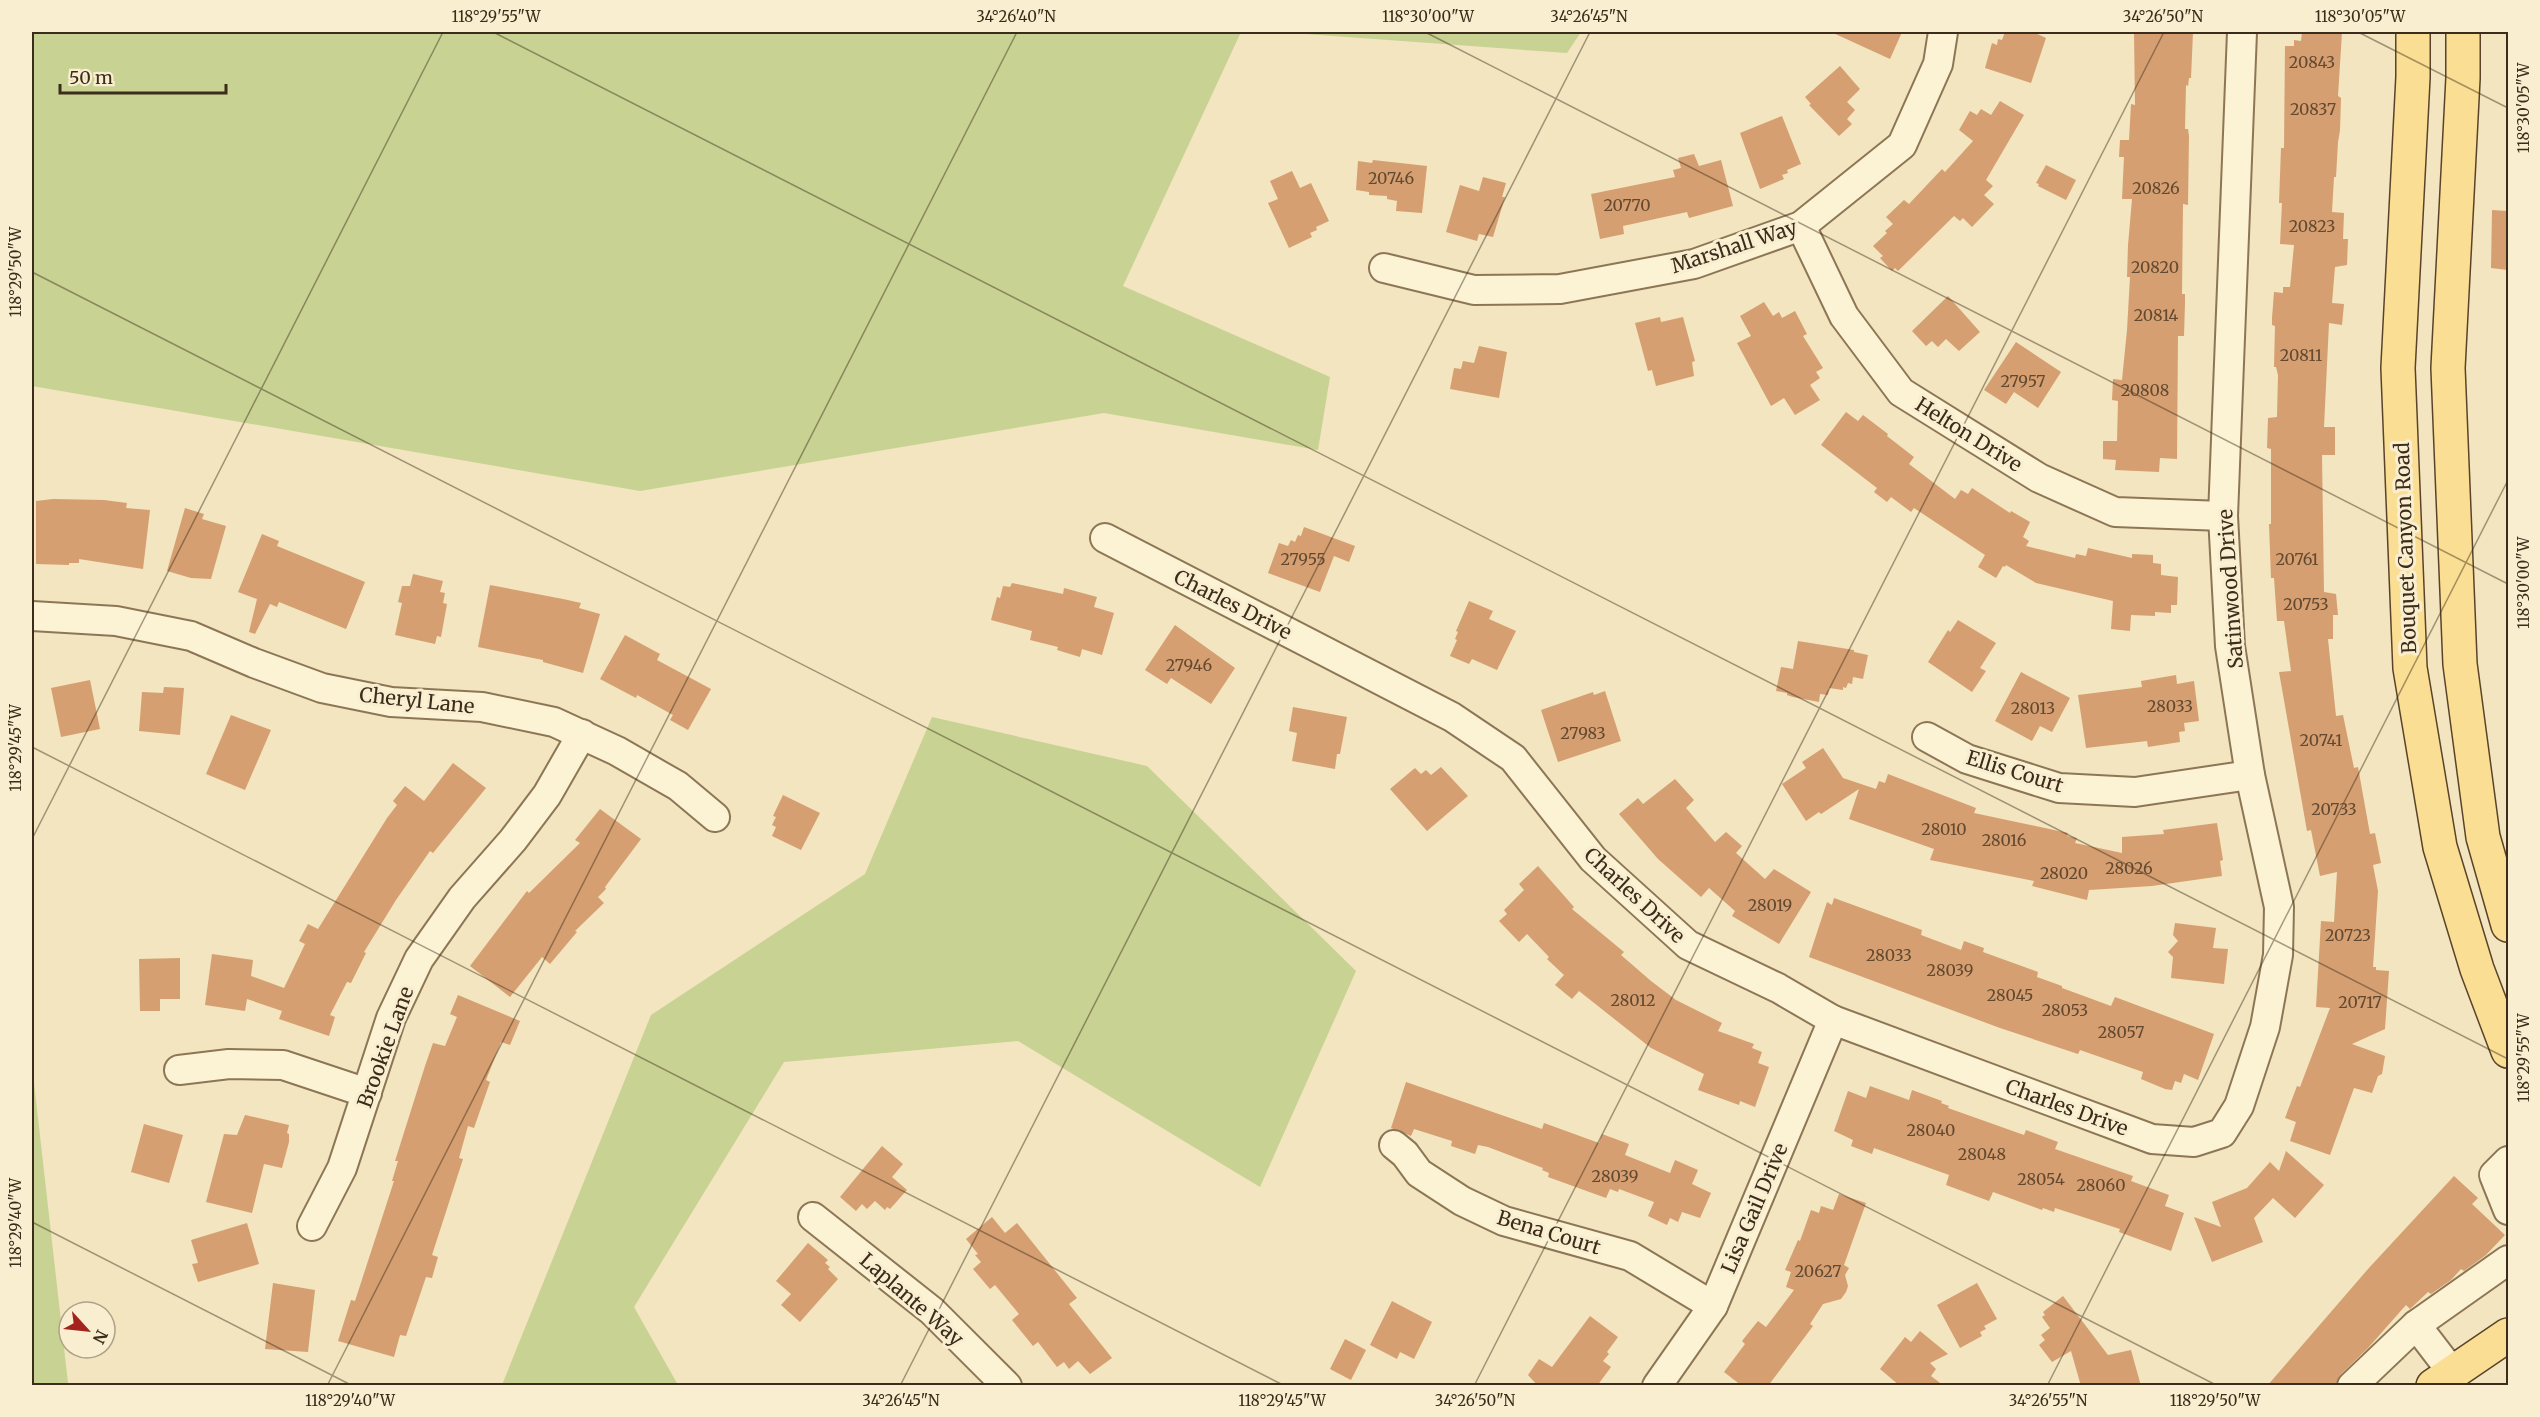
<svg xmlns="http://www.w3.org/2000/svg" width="2540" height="1417" font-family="Merriweather,serif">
  <rect width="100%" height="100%" fill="#f2e5bf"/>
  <g fill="#c8d292">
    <polygon points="32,32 1241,32 1123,286 1330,377 1318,450 1104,413 640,491 32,386"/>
    <polygon points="1278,32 1581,32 1567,53"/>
    <polygon points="932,717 1147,766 1356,971 1260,1187 1018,1041 784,1062 634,1307 678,1385 502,1385 651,1015 865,874"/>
    <polygon points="32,1065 68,1383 77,1385 32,1385"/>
  </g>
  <g fill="#d59f71">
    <polygon points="1831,32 1902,32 1890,59"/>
    <polygon points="2005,32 2033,32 2046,38 2031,83 1985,68 1992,43 1997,45 1998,39 2002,40"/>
    <polygon points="2134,32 2193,32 2191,78 2189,78 2188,86 2186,85 2185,129 2188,129 2189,136 2188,205 2183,204 2182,294 2185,294 2185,303 2184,336 2178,336 2177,459 2160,458 2159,472 2115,470 2116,460 2103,459 2103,441 2117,441 2118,401 2112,400 2113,379 2122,380 2127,330 2130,277 2127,277 2128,245 2132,199 2122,199 2124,157 2119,157 2120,140 2129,140 2131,104 2135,105"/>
    <polygon points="2302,32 2342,32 2338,96 2341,98 2340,130 2338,142 2336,177 2334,177 2332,212 2344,213 2343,239 2348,239 2347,265 2335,267 2332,303 2344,304 2342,325 2329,323 2324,427 2335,427 2335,455 2322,455 2324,592 2336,594 2338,615 2333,615 2333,639 2328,639 2336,716 2343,715 2354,768 2358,767 2370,834 2375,833 2381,863 2373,865 2378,891 2373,967 2376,967 2376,970 2389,971 2385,1029 2352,1044 2385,1056 2382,1074 2378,1076 2372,1093 2354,1088 2330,1155 2290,1141 2296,1122 2285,1118 2297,1086 2300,1087 2330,1008 2316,1007 2321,921 2334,922 2337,872 2320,876 2311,830 2307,831 2279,672 2291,671 2284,621 2277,621 2274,578 2271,578 2269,524 2271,524 2271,449 2267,448 2268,418 2277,417 2278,375 2276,367 2274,367 2275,326 2272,325 2272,318 2274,292 2283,293 2283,287 2290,287 2294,245 2280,244 2282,203 2279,203 2281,148 2284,148 2285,46 2294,46 2294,40 2301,41"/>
    <polygon points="1840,66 1860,89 1847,102 1855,110 1847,119 1852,124 1839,136 1809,105 1811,104 1805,97"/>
    <polygon points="2000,101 2024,115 1986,180 1993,186 1984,195 1994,204 1972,227 1963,218 1960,221 1954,216 1898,271 1895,268 1892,271 1880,258 1883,256 1873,246 1887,233 1885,231 1893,224 1886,217 1904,200 1909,204 1942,169 1945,172 1973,141 1959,130 1970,111 1977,115 1981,109 1991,115"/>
    <polygon points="1782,116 1801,164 1787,170 1788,173 1782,175 1784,179 1760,189 1740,133"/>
    <polygon points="1694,154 1699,166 1721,160 1733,206 1689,218 1687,212 1623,226 1624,234 1600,239 1591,194 1675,177 1673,170 1681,168 1678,158"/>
    <polygon points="1373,160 1427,166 1422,213 1396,211 1397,201 1387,199 1387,196 1369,195 1369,192 1356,190 1358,161 1372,163"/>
    <polygon points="2046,165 2076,180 2066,200 2038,186 2039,184 2036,183"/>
    <polygon points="1292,171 1300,188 1311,183 1329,221 1316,227 1317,230 1310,233 1312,237 1289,248 1268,203 1278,199 1270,181"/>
    <polygon points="1483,177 1506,183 1502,197 1505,197 1493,237 1479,234 1477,241 1446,232 1460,185 1479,191"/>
    <polygon points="2492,210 2508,211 2508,270 2491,268"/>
    <polygon points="1948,296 1980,332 1959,351 1946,339 1938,347 1932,341 1926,346 1912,331"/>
    <polygon points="1764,302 1773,316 1779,312 1782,318 1795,311 1807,334 1803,336 1823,368 1816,372 1820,378 1810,385 1820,400 1795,415 1784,398 1771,406 1737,343 1751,336 1740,316"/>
    <polygon points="1660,317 1661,322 1683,317 1695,361 1692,362 1694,376 1656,386 1652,370 1648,371 1635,323"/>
    <polygon points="2016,342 2061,372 2038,408 2014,392 2006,404 1984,390"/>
    <polygon points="1479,346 1507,352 1499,398 1450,389 1454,368 1461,369 1463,361 1474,363"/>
    <polygon points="1846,412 1858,421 1863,415 1888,434 1887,436 1914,457 1909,464 1955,499 1961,490 1968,494 1972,488 2010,513 2011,511 2030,522 2023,537 2029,541 2026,546 2075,558 2076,554 2086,556 2088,548 2132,558 2132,554 2153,555 2153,563 2161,564 2161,575 2178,577 2177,605 2171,605 2171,613 2155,612 2155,616 2131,615 2130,631 2111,629 2113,601 2036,583 2006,565 2005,567 2003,566 1996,578 1978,567 1985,555 1914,508 1911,512 1891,497 1887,502 1874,492 1877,488 1821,445"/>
    <polygon points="53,499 104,500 127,503 126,508 150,510 143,569 79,559 79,563 69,563 69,565 36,564 36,501"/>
    <polygon points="185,508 204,514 202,519 226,526 211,579 191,578 167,571"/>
    <polygon points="1304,527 1355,546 1349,562 1334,556 1320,592 1268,573 1279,543 1288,546 1291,540 1295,542 1298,535 1301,536"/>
    <polygon points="262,534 279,541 277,546 365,582 346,629 279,602 277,607 270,604 255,634 249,632 257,599 238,592"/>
    <polygon points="413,574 443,581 440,592 445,593 443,603 447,604 441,637 437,636 435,644 395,635 402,603 398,602 402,586 410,586"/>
    <polygon points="1012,583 1063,594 1064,588 1097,597 1094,607 1114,613 1102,655 1082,649 1080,657 1057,650 1058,647 1030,640 1032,631 991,620 997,597 1000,598 1003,586 1010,587"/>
    <polygon points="490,585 563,599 581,603 579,608 600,614 583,673 543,662 543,660 478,647"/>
    <polygon points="1469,601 1493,611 1489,619 1516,631 1497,670 1472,659 1469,664 1450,656 1457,640 1455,639 1458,632 1456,631"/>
    <polygon points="1958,620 1996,643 1980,668 1986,671 1972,692 1928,662 1948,630 1950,632"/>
    <polygon points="1175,625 1235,668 1211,704 1171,678 1167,684 1145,670"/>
    <polygon points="625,635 660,654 657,660 711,689 688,730 670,720 673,715 637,695 636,698 600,679"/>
    <polygon points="1798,641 1854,650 1854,652 1868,655 1863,679 1853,677 1852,684 1848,683 1846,688 1843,687 1843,690 1829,688 1828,695 1820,694 1819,702 1793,697 1787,695 1787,693 1776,691 1781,667 1793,669"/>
    <polygon points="2021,672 2070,698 2052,732 2040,726 2032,741 1995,721"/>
    <polygon points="2176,675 2177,684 2194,681 2199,721 2184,723 2185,731 2179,732 2180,742 2148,747 2147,741 2086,748 2078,695 2142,687 2141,681"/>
    <polygon points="90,680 100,729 61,737 51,688"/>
    <polygon points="164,687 184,688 180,735 139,731 142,692 163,693"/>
    <polygon points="1605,691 1621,741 1558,762 1541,710 1593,692 1594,695"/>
    <polygon points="1293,707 1347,717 1340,754 1337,754 1335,769 1292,761 1297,733 1289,731"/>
    <polygon points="231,715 271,730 245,790 206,774"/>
    <polygon points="1823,748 1843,778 1876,789 1879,781 1885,783 1888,774 1976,808 1974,813 2068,833 2067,836 2077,838 2075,843 2122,853 2122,837 2164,834 2163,830 2217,823 2223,860 2220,861 2222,876 2152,886 2089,890 2087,900 2032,886 2034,881 1930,860 1934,849 1849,819 1859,789 1821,814 1819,812 1806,821 1782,784 1806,768 1802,762"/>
    <polygon points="453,763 486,788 433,853 430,851 396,900 364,952 366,953 351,983 347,982 330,1015 335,1017 329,1036 279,1019 282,1011 247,999 245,1011 205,1005 212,954 253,960 251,976 284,988 305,944 299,941 308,924 318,929 387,818 397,805 393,801 405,786 424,801"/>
    <polygon points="1441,767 1468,796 1427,831 1390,789 1415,768 1421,774 1426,770 1431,775"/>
    <polygon points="1675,779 1694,800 1686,808 1715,842 1726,832 1742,846 1736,853 1765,879 1774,869 1811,892 1779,944 1732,916 1735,911 1709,888 1701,897 1658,859 1619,814 1638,798 1643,804"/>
    <polygon points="783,795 820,813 801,850 772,836 776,827 772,825 776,817 773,816"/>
    <polygon points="600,809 641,839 605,887 606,889 598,897 604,903 575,931 577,932 550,964 542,957 510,997 470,966 527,891 529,893 580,843 575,840"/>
    <polygon points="1538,866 1574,907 1572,909 1624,952 1621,955 1651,981 1676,1000 1722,1023 1718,1031 1754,1044 1752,1048 1762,1052 1758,1063 1769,1067 1755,1107 1740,1101 1739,1105 1698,1090 1704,1074 1651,1048 1579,991 1572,999 1555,985 1564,975 1547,959 1549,957 1527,934 1519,942 1499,921 1507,914 1504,910 1524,890 1519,884"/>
    <polygon points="1834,898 1922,930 1921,935 1961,950 1964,941 1984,948 1983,952 2038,972 2037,977 2062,986 2062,988 2111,1006 2115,997 2214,1034 2198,1080 2184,1074 2181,1083 2175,1081 2172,1090 2165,1089 2141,1079 2143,1072 2080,1050 2078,1054 2000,1028 1809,957 1827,902 1832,905"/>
    <polygon points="2175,923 2216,928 2213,948 2228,949 2224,984 2171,978 2173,957 2168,952 2178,941 2173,935"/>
    <polygon points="180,958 180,999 160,999 160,1011 140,1011 139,959"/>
    <polygon points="458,995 520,1021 510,1045 501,1042 486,1080 490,1082 474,1128 468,1126 459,1158 463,1159 432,1255 438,1257 432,1278 426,1277 406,1336 400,1335 394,1357 338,1341 351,1300 355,1301 394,1181 392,1181 398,1161 395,1161 425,1066 433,1043 445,1046 457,1017 450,1014"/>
    <polygon points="1406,1082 1542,1129 1544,1123 1599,1143 1602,1134 1629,1144 1625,1155 1670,1173 1675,1160 1698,1170 1692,1184 1711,1193 1700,1218 1682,1212 1678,1222 1670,1218 1667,1225 1648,1216 1654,1202 1619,1189 1618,1192 1610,1189 1606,1198 1548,1177 1549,1173 1542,1170 1543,1168 1488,1147 1478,1145 1475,1154 1451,1146 1452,1141 1414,1129 1411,1136 1391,1128"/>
    <polygon points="1870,1086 1909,1100 1912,1090 1942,1101 1941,1103 1949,1106 1948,1108 2024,1135 2026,1130 2058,1142 2055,1149 2133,1176 2131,1181 2169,1195 2165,1206 2184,1213 2171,1251 2119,1232 2120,1229 2055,1208 2054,1212 2043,1208 2042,1210 1993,1192 1989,1201 1946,1185 1949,1175 1874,1148 1872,1154 1851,1146 1853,1140 1834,1131 1848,1091 1866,1098"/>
    <polygon points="245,1115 289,1125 287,1133 289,1134 289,1142 282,1168 264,1164 252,1213 206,1202 224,1134 237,1135"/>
    <polygon points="144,1124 183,1135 169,1183 131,1172"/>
    <polygon points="882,1146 903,1164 892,1177 907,1190 890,1209 887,1207 885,1210 875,1201 867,1209 862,1204 856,1211 840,1197"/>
    <polygon points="2286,1151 2324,1185 2295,1218 2273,1198 2254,1218 2263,1242 2212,1262 2194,1217 2221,1227 2212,1202 2247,1188 2270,1162 2279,1171"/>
    <polygon points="2454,1176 2478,1198 2472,1204 2505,1235 2486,1255 2464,1271 2461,1269 2451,1280 2431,1294 2428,1292 2410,1309 2406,1305 2368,1348 2341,1374 2335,1386 2267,1386 2368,1269"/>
    <polygon points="1839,1194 1866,1203 1844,1265 1849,1268 1845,1275 1848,1286 1846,1292 1841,1299 1823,1304 1810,1324 1813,1326 1768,1386 1742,1386 1724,1372 1745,1344 1742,1341 1758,1321 1766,1327 1794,1290 1786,1287 1791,1272 1785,1270 1798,1240 1800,1241 1811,1210 1819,1213 1821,1206 1833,1210"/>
    <polygon points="992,1217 1005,1233 1017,1223 1077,1298 1069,1304 1112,1358 1090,1374 1078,1361 1069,1369 1064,1362 1057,1367 1038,1342 1033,1346 1012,1320 1019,1314 995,1285 990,1289 973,1269 981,1262 975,1255 978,1254 966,1239"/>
    <polygon points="247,1223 259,1264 198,1282 192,1264 198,1263 191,1240"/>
    <polygon points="808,1243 828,1260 825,1263 830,1267 828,1269 838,1279 800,1322 781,1305 791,1294 776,1281"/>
    <polygon points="273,1283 315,1290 308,1352 265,1349"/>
    <polygon points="1977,1283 1997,1319 1984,1326 1986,1329 1980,1332 1982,1336 1960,1348 1937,1305"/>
    <polygon points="2063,1296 2108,1355 2131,1350 2141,1386 2081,1386 2071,1351 2052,1362 2039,1345 2045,1340 2041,1335 2050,1328 2042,1317 2045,1315 2043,1312"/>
    <polygon points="1392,1301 1432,1322 1414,1359 1400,1352 1397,1359 1370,1345"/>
    <polygon points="1590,1316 1618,1337 1607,1352 1609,1354 1603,1361 1611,1367 1597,1386 1538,1386 1528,1375 1539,1359 1552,1367"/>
    <polygon points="1920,1331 1948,1354 1930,1363 1936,1369 1931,1376 1944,1386 1900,1386 1880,1369 1905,1337 1911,1342"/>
    <polygon points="1345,1339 1366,1350 1351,1380 1330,1369"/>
  </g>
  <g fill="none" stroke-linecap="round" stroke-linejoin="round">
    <defs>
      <g id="minor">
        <polyline points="1801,226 1844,316 1901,392 2039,478 2115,512 2223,516"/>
        <polyline points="1384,268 1474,290 1560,289 1694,264 1801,226 1902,145 1938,64 1943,32"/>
        <polyline points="1105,538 1452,717 1513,758 1593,859 1688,945 1778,988 1833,1020 2152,1139 2194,1142 2222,1133 2239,1106 2265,1027 2278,955 2279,907 2250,775 2230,646 2223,516 2242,32"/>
        <polyline points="32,616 116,621 191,636 254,663 322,688 391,702 482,707 554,722 617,751 678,786 715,817"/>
        <polyline points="1927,737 1967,759 2059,788 2135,792 2250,775"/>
        <polyline points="179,1070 229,1064 283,1065 367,1093"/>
        <polyline points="1394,1145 1405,1154 1419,1173 1462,1201 1504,1221 1630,1256 1713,1306"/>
        <polyline points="2508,1161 2494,1175 2508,1210"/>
        <polyline points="813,1217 932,1311 1007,1386"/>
        <polyline points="312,1226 342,1168 391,1018 419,959 462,898 513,840 547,795 582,734"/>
        <polyline points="2416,1325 2452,1372"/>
        <polyline points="1657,1386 1713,1306 1833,1020"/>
        <polyline points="2352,1386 2416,1325 2508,1260"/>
      </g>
      <g id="major">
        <polyline points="2413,32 2413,77 2398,368 2410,668 2440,847 2477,969 2508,1051"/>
        <polyline points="2463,32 2463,78 2448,368 2460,664 2483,837 2508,925"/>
        <polyline points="2433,1386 2508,1335"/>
      </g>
    </defs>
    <use href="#minor" stroke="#8d7655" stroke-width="32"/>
    <use href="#major" stroke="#5b432a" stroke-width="36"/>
    <use href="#minor" stroke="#fcf2d4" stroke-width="28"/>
    <use href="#major" stroke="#fade93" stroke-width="33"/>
  </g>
  <path fill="none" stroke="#3b2c1b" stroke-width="1.5" stroke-opacity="0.45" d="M493,32L2508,1059M1425,32L2508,584M2358,32L2508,108M32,272L2218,1386M32,747L1285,1386M32,839L443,32M32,1222L353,1386M327,1386L1017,32M900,1386L1590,32M1474,1386L2164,32M2047,1386L2508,480"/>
  <g text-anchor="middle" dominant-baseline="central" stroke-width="6" stroke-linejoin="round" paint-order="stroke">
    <g font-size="16" fill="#624930">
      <text x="2312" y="62">20843</text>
      <text x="2313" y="109">20837</text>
      <text x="1391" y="178">20746</text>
      <text x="2156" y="188">20826</text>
      <text x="1627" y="205">20770</text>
      <text x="2312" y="226">20823</text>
      <text x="2155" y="267">20820</text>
      <text x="2156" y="315">20814</text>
      <text x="2301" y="355">20811</text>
      <text x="2023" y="381">27957</text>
      <text x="2145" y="390">20808</text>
      <text x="1303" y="559">27955</text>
      <text x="2297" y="559">20761</text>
      <text x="2306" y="604">20753</text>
      <text x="1189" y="665">27946</text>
      <text x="2170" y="706">28033</text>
      <text x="2033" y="708">28013</text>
      <text x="1583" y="733">27983</text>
      <text x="2321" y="740">20741</text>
      <text x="2334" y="809">20733</text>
      <text x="1944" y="829">28010</text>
      <text x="2004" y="840">28016</text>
      <text x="2129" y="868">28026</text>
      <text x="2064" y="873">28020</text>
      <text x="1770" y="905">28019</text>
      <text x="2348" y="935">20723</text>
      <text x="1889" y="955">28033</text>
      <text x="1950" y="970">28039</text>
      <text x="2010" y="995">28045</text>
      <text x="1633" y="1000">28012</text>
      <text x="2360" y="1002">20717</text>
      <text x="2065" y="1010">28053</text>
      <text x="2121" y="1032">28057</text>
      <text x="1931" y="1130">28040</text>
      <text x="1982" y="1154">28048</text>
      <text x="1615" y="1176">28039</text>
      <text x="2041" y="1179">28054</text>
      <text x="2101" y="1185">28060</text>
      <text x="1818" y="1271">20627</text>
    </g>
    <g font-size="20" fill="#3b2c1b" stroke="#f9efd0">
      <text transform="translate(1734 246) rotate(-18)">Marshall Way</text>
      <text transform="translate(1969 434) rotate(32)">Helton Drive</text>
      <text transform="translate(2405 548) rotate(-92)">Bouquet Canyon Road</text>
      <text transform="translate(2230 589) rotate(-94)">Satinwood Drive</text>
      <text transform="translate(1233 604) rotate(27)">Charles Drive</text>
      <text transform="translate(417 700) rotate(6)">Cheryl Lane</text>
      <text transform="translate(2015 771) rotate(17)">Ellis Court</text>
      <text transform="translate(1635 895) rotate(43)">Charles Drive</text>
      <text transform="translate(385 1047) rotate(-70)">Brookie Lane</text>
      <text transform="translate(2067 1107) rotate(20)">Charles Drive</text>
      <text transform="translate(1754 1208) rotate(-67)">Lisa Gail Drive</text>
      <text transform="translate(1549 1232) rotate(17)">Bena Court</text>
      <text transform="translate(912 1299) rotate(41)">Laplante Way</text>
    </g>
  </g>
  <rect width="2540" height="1417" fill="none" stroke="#f9efd0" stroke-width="66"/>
  <g transform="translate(87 1330) rotate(117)"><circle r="28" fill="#f9efd0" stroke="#ada188" stroke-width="1.5"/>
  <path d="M0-4.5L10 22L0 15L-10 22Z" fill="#a3231f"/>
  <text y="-9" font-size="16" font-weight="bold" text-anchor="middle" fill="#3b2c1b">N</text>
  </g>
  <path d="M60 84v9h166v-9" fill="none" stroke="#3b2c1b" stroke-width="3"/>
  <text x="69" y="84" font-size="18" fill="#3b2c1b" stroke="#f9efd0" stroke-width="4.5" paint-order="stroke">50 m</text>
  <rect x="33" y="33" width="2474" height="1351" fill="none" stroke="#3b2c1b" stroke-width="2"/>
  <g font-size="15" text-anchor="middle" fill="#3b2c1b">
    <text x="496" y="22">118°29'55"W</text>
    <text x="1016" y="22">34°26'40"N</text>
    <text x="1428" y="22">118°30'00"W</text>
    <text x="1589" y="22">34°26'45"N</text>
    <text x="2163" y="22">34°26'50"N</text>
    <text x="2360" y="22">118°30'05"W</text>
    <text transform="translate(2524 108) rotate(-90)" y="5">118°30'05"W</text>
    <text transform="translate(16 272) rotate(-90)" y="5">118°29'50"W</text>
    <text transform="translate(2524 583) rotate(-90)" y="5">118°30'00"W</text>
    <text transform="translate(16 748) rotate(-90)" y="5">118°29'45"W</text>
    <text transform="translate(2524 1058) rotate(-90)" y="5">118°29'55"W</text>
    <text transform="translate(16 1223) rotate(-90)" y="5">118°29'40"W</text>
    <text x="350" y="1406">118°29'40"W</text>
    <text x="901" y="1406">34°26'45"N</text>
    <text x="1282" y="1406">118°29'45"W</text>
    <text x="1475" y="1406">34°26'50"N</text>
    <text x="2048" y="1406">34°26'55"N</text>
    <text x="2215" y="1406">118°29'50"W</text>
  </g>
</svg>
